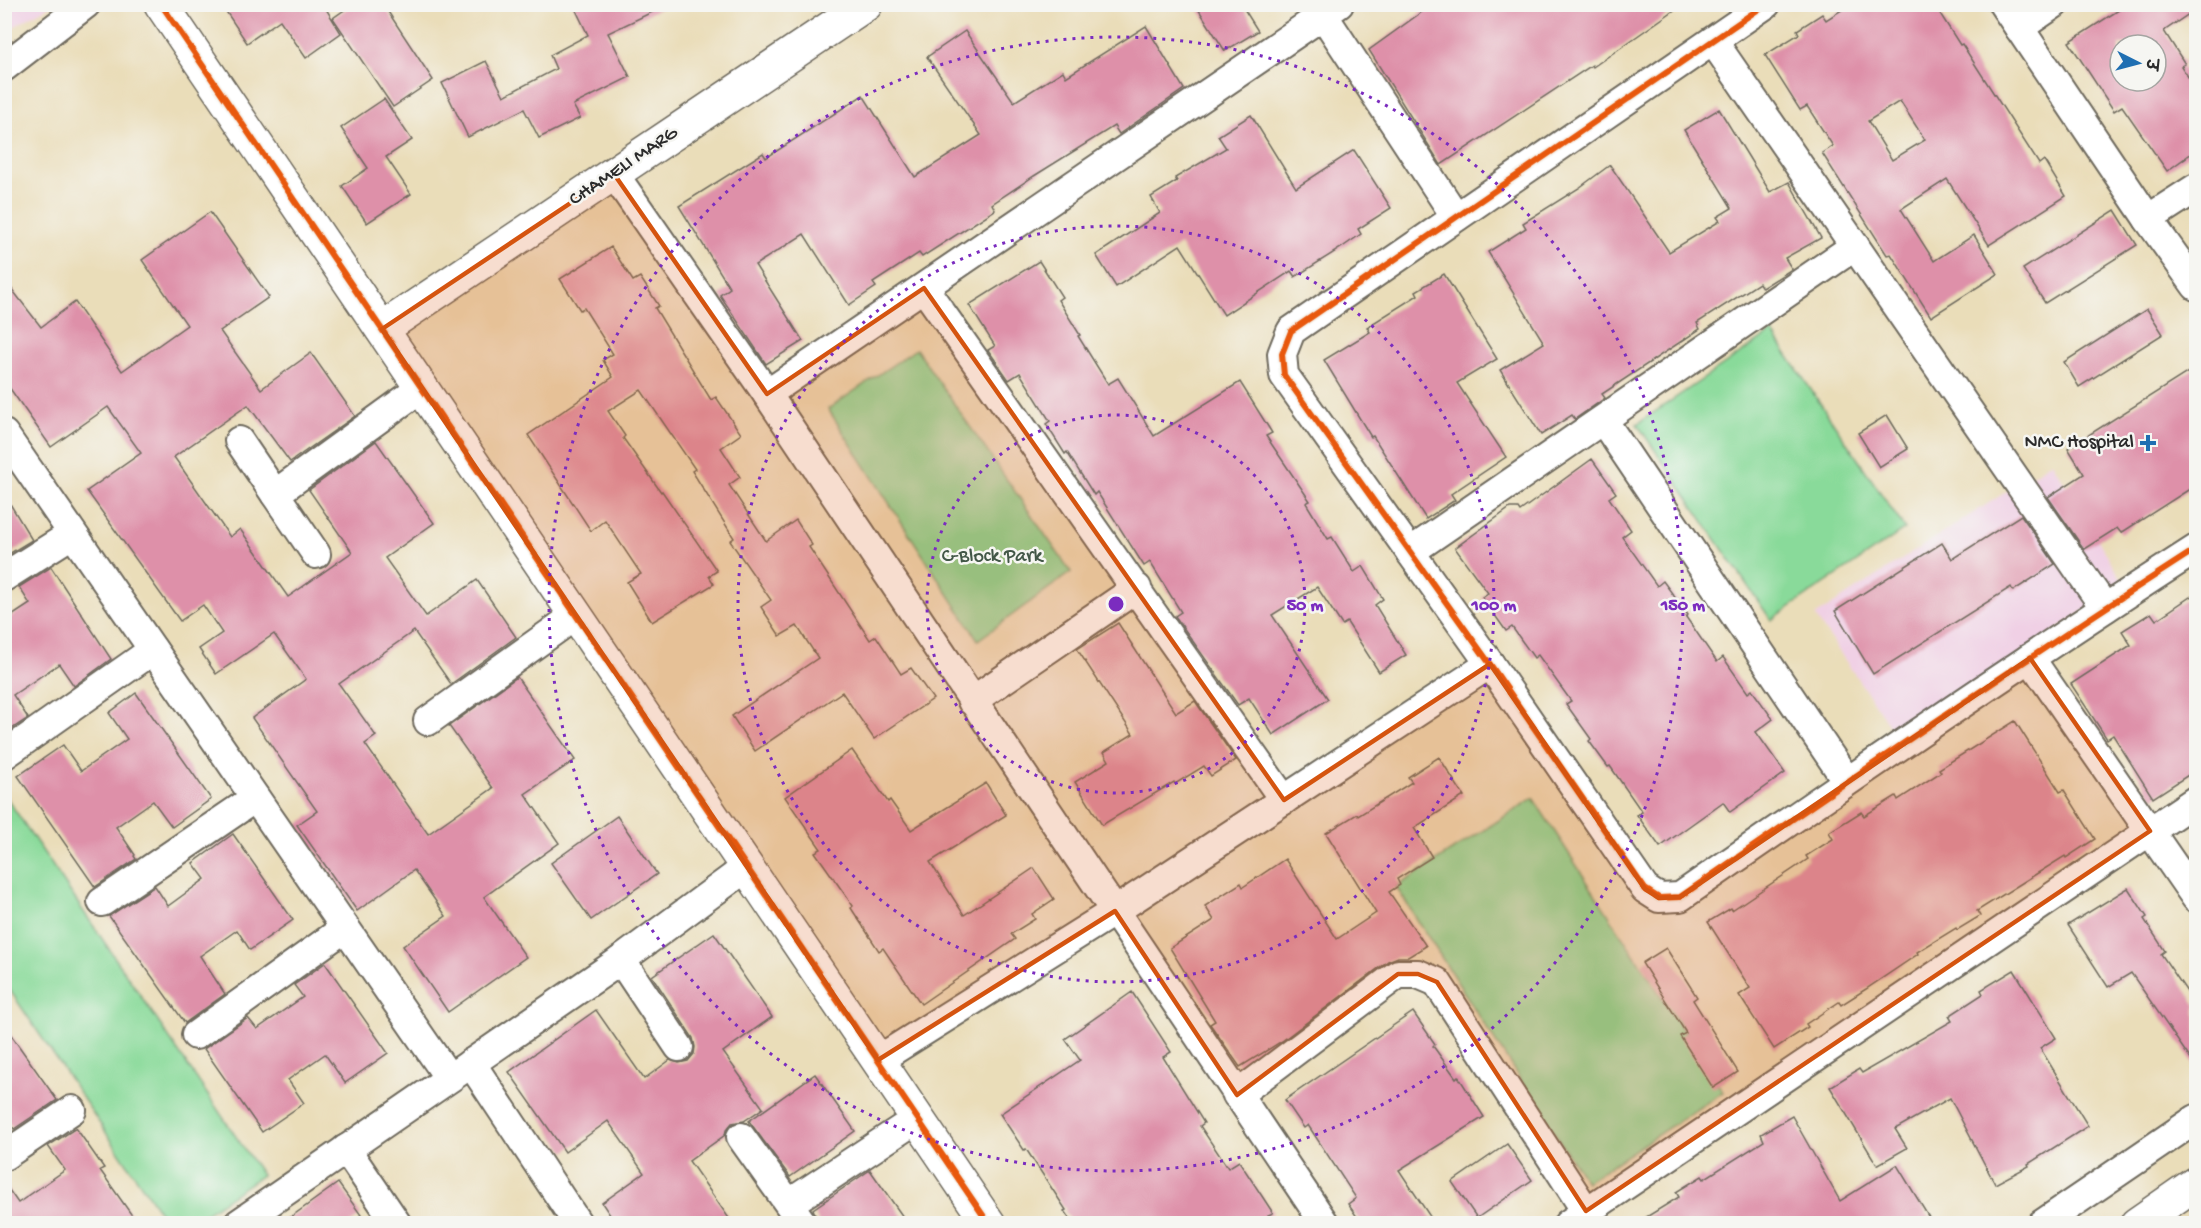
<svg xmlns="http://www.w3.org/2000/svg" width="2201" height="1228" font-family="'Gochi Hand','Playpen Sans Deva',sans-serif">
  <rect width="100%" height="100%" fill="#f6f6f2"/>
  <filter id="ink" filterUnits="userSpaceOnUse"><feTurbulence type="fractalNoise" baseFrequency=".0167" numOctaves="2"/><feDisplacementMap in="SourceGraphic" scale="12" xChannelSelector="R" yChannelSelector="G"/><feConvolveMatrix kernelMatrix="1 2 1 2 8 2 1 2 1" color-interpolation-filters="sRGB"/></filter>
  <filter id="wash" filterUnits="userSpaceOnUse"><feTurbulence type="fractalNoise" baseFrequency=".008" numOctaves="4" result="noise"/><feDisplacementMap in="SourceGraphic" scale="24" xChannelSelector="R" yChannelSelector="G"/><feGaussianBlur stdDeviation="1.35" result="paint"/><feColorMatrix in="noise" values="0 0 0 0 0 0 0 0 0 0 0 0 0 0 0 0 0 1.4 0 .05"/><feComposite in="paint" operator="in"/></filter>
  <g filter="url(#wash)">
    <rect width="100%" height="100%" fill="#eaddb9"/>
    <g fill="#f0d0e5">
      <polygon points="5,4 51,4 51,5 5,32"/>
      <polygon points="2052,462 2124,584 1898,738 1815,616"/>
    </g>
    <g fill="#89da9a" stroke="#5a8262" stroke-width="1.5">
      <polygon points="1772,332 1905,529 1771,620 1637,424"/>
      <polygon points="916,349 1071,572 978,640 828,409"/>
      <polygon points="4,794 262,1175 191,1223 167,1223 5,983"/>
      <polygon points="1533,798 1723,1092 1586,1182 1396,887"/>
    </g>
    <g id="blocks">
      <g fill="#de90a9" fill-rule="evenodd">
        <polygon points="221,4 323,4 341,33 306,58 280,20 247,43"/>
        <polygon points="353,4 383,4 433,80 393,107 333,18"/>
        <polygon points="573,4 669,4 608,33 630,77 573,105 580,118 539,138 524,109 468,137 442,83 486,61 504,96 556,69 550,55 588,35"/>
        <polygon points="1195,4 1241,4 1258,31 1225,51"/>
        <polygon points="1433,4 1683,4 1593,67 1592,65 1441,165 1369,50"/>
        <path d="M1851,4H1934L1960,45L1962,44L2039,164L2044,160L2066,196L1989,245L1947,179L1901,209L1934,261L1974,235L1998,274L1931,317L1891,254L1887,255L1822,153L1833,146L1807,106L1800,110L1765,55L1799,34L1797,30L1822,14L1826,20ZM1900,101L1925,140L1892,160L1868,121Z"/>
        <path d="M2128,4H2196V9L2164,31L2185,64L2181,66L2196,89V150L2167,171L2122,106L2114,111L2069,42ZM2120,45H2156V81H2120Z"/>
        <polygon points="1146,26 1184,89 1119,134 1114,126 1034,176 992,204 995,210 922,257 919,253 873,283 876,287 849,305 804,234 755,265 803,341 766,364 720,295 730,288 679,206 763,153 766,158 863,95 915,177 981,135 927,57 965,31 1014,102 1063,71 1066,77"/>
        <polygon points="384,99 412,140 386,157 411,194 367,223 342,186 368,168 341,128"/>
        <polygon points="1719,109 1770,192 1789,182 1821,238 1785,258 1792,269 1762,288 1759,283 1697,323 1700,329 1602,394 1605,398 1575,419 1572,415 1541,435 1500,370 1544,343 1488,252 1526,228 1523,223 1579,188 1610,165 1669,252 1720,221 1717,217 1732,208 1684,130"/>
        <polygon points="1251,115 1296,188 1354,150 1391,208 1358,229 1361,234 1341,248 1295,277 1291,271 1224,315 1180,245 1116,287 1096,255 1160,213 1151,197 1177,181 1175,178 1226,148 1218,136"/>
        <polygon points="2115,210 2137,245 2045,303 2023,269"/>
        <polygon points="210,212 269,297 220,331 261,389 311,353 355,416 290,462 248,405 174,457 230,537 240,529 288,597 352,552 309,490 376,441 434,523 385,558 426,616 477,580 516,637 451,684 414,631 339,684 376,736 365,744 428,834 493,788 449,726 517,677 575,760 525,794 559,843 484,897 526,957 448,1012 403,946 446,916 414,870 357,911 297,825 317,811 252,718 306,679 274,634 216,674 199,649 222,633 203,605 180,621 87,491 141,453 108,407 51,447 4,380 4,279 41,327 75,302 122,371 187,325 142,260"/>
        <polygon points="611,247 633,281 640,277 659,306 655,308 711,400 716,397 741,434 721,448 740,477 729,485 766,541 796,520 812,545 809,547 870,640 876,636 901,674 911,668 933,699 874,739 842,692 755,751 732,716 818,658 797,626 780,636 761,607 771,600 730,541 734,538 692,471 695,469 641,390 608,411 625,436 623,438 661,492 662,491 717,571 709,576 714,584 652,622 627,582 641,574 605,520 591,531 528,435 613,377 603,360 613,354 584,308 580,310 560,279"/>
        <polygon points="1039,261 1062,297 1058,300 1080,335 1078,336 1108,384 1118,378 1154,436 1240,382 1272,433 1266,436 1310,501 1306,503 1328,539 1332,537 1354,572 1363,566 1383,599 1375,605 1406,655 1379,672 1347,622 1342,625 1317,587 1272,615 1328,699 1273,735 1249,698 1238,705 1175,616 1181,612 1150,562 1144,566 1097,492 1094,495 1067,452 1065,454 1046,424 1050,421 1020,373 1009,380 988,350 995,346 969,305"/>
        <polygon points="1444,274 1497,359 1457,383 1506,457 1451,494 1455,500 1426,519 1373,436 1371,437 1324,360 1370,332 1367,327 1418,295 1416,291"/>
        <polygon points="2147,309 2163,334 2079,387 2064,362"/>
        <polygon points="2196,367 2196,485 2121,533 2117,528 2084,549 2048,497 2084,474 2068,448"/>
        <polygon points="1887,415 1908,449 1879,467 1858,433"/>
        <polygon points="1592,459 1616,493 1609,498 1631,530 1622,537 1657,586 1663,581 1688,615 1686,617 1717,662 1723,657 1748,693 1752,690 1773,719 1756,732 1785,773 1730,812 1723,802 1660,847 1637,815 1642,812 1610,766 1608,767 1589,741 1591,739 1566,704 1571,701 1538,655 1534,658 1512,627 1506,631 1482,597 1488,593 1455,548 1510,508 1518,508 1520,511"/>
        <polygon points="4,494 32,540 4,557"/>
        <polygon points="2021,515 2055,564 2013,591 2011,587 1873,674 1835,611 1942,543 1952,559"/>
        <polygon points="51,567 111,659 74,686 59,664 13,695 28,718 4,734 4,621 30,604 19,587"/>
        <polygon points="2196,593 2196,770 2153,798 2113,735 2107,739 2071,684 2131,645 2122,631 2151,613 2156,620"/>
        <polygon points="1118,623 1176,713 1195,701 1236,760 1211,776 1204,766 1175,784 1174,782 1102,825 1075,782 1109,761 1104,752 1133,734 1077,649"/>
        <polygon points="136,693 211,799 172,827 153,801 116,827 135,855 134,856 136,859 95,887 18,776 63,745 81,771 127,739 109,713"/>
        <polygon points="2015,721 2060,792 2064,790 2095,839 2066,858 2065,856 1977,911 1980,916 1957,930 1956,928 1917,952 1918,954 1866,989 1841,1005 1839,1002 1806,1024 1808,1027 1774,1049 1739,995 1750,988 1708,922 1731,908 1732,910 1808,859 1806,856 1833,839 1829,832 1861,812 1864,816 1896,796 1898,800 1941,772 1939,769"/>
        <polygon points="852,750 888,802 890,800 911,830 986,783 1006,815 930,862 964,915 1034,868 1054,899 1032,914 1035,919 1011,934 1015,939 921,1004 883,948 879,951 851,908 853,906 815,852 821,849 785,797"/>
        <polygon points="1439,757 1464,796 1414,828 1432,857 1397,879 1400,885 1389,892 1426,946 1408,957 1398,957 1388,961 1282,1041 1240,1067 1210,1024 1215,1021 1170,948 1214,920 1205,906 1241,883 1243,887 1285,859 1337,939 1376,913 1326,833 1357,814 1358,816 1412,782 1408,777"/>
        <polygon points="617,816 657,874 591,920 551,863"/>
        <polygon points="233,834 293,920 250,950 237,930 200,956 225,994 185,1023 109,916 155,886 168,906 205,879 193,863"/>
        <polygon points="2128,888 2147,917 2144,919 2165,951 2161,954 2196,1005 2196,1067 2131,973 2108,987 2068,925"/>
        <polygon points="714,933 772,1017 723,1052 763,1108 744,1121 732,1123 726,1130 725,1135 689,1161 733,1224 616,1224 602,1203 644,1173 608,1121 565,1152 509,1072 596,1010 644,1079 670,1060 679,1063 688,1061 694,1054 695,1047 693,1038 652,976"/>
        <polygon points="1666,948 1697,997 1693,1000 1738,1072 1713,1088 1680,1036 1686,1033 1642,963"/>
        <polygon points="325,963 388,1053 345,1083 325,1054 288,1080 304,1103 262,1132 204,1049 248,1018 257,1029 303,997 294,985"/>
        <polygon points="2014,970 2056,1038 2040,1048 2088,1126 2028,1164 2029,1166 1995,1184 1950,1098 1895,1129 1907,1148 1877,1165 1830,1087 1859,1069 1862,1073 1952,1021 1949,1016 1983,994 1981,990"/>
        <polygon points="1132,992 1171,1052 1163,1057 1204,1123 1200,1126 1228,1168 1239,1161 1273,1213 1268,1215 1274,1224 1073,1224 1064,1211 1066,1210 1026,1149 1024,1150 1000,1114 1080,1060 1065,1039"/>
        <polygon points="1413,1012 1435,1044 1433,1046 1456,1078 1458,1076 1484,1117 1399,1170 1435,1224 1362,1224 1348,1204 1356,1198 1308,1125 1304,1128 1285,1100"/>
        <polygon points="4,1025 57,1100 14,1129 4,1116"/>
        <polygon points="815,1074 855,1131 790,1177 749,1121"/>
        <polygon points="1792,1116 1840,1201 1897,1165 1933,1224 1635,1224 1679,1197 1676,1192 1702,1176 1704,1179 1764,1141 1761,1134"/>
        <polygon points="76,1128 104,1168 100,1170 138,1224 4,1224 4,1183 18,1203 65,1170 48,1146"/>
        <polygon points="1507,1144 1532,1180 1477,1218 1452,1182"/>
        <polygon points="870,1170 908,1224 819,1224 813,1209"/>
        <polygon points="338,1183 361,1215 349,1224 281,1224"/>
      </g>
    </g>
  </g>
  <g filter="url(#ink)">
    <use href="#blocks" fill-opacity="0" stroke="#6e695d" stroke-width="1.5"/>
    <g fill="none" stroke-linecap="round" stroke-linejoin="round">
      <defs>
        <g id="street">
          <polyline points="1316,4 1456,217"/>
          <path d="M1766,4L1291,331L1282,354L1284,375L1490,664L1645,889L1659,898L1680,897C1850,779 2022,661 2196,549"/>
          <polyline points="2003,4 2148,219 2196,286"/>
          <polyline points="2019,28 2054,4"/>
          <polyline points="1713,41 2105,608"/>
          <polyline points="4,67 86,4"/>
          <polyline points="614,174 767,394 1325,1224"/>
          <polyline points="2148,219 2196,188"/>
          <polyline points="924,288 1284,800"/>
          <polyline points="767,394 1339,4"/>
          <polyline points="1603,420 1847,781"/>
          <polyline points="4,434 449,1078"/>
          <polyline points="239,441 275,494"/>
          <polyline points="1410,552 1855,246"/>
          <polyline points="316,554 275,494 421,388"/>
          <polyline points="4,577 72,534"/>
          <polyline points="2030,658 2196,898"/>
          <polyline points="972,701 1137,588"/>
          <polyline points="428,721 576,615"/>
          <polyline points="4,755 153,650"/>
          <polyline points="102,902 255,798"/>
          <polyline points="621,960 679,1047"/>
          <polyline points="196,1035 345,928"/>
          <polyline points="878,1060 1115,911 1490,664"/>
          <polyline points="471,1063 578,1224"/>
          <polyline points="1237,1095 1398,974 1418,974 1437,982 1586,1211"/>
          <polyline points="741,1137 803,1224"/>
          <polyline points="346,1149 397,1224"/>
          <polyline points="4,1156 72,1110"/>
          <polyline points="790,1203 918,1118"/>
          <polyline points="238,1224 621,960 747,867"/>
          <polyline points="1568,1224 2196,800"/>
          <polyline points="2042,1224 2196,1119"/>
        </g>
        <g id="secondary">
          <polyline points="161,4 989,1224"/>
          <polyline points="382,329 866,4"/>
          <polyline points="2137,1224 2196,1183"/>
        </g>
      </defs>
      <use href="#street" stroke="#6e695d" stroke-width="32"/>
      <use href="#secondary" stroke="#6e695d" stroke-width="36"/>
      <use href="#street" stroke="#fff" stroke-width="28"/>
      <use href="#secondary" stroke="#fff" stroke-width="33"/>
      <defs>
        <g id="cycleway">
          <polyline points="161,4 989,1224"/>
          <path d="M1766,4L1291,331L1282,354L1284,375L1490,664L1645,889L1659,898L1680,897C1850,779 2022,661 2196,549"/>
        </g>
      </defs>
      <use href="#cycleway" stroke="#f6f6f2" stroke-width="10"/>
      <use href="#cycleway" stroke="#e8590c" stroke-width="6"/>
    </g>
  </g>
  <path fill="#d5540f" fill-opacity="0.2" stroke="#d5540f" stroke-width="4.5" stroke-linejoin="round" d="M614,174L767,394L924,288L1284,800L1490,664L1645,889L1659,898L1680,897L2030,658L2150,831L1586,1211L1437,982L1418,974H1398L1237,1095L1115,911L878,1060L382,329Z"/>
  <g fill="none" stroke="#7b2cbf" stroke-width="3" stroke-dasharray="3 6">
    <circle cx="1116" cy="604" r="189"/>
    <circle cx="1116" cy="604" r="378"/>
    <circle cx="1116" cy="604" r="567"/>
  </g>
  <path fill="#1f6fb2" stroke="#f6f6f2" stroke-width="2" d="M2145 434h6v6h6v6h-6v6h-6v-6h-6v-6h6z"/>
  <g text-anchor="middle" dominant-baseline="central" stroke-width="5" stroke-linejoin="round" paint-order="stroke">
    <g font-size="20" fill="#2b2b2b" stroke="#f6f6f2">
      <text transform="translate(624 167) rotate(-34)">CHAMELI MARG</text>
    </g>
    <g font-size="20" fill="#2b2b2b" stroke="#f6f6f2" text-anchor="end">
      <text x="2134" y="443">NMC Hospital</text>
    </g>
    <g font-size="20" fill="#425747" stroke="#f6f6f2">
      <text x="992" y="557">C-Block Park</text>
    </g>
  </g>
  <circle cx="1116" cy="604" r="9" fill="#7b2cbf" stroke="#f6f6f2" stroke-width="3"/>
  <g font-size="18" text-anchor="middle" font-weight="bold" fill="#7b2cbf" stroke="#f6f6f2" stroke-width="5" stroke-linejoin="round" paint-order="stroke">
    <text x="1305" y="610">50 m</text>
    <text x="1494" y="610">100 m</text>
    <text x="1683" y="610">150 m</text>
  </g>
  <rect width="2201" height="1228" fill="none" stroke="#f6f6f2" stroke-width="24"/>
  <g transform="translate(2138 63) rotate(96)"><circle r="28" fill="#f6f6f2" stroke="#a5a5a2" stroke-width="1.5"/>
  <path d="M0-4.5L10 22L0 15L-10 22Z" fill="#1f6fb2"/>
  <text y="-9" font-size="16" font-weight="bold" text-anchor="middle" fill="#2b2b2b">उ</text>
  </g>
</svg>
